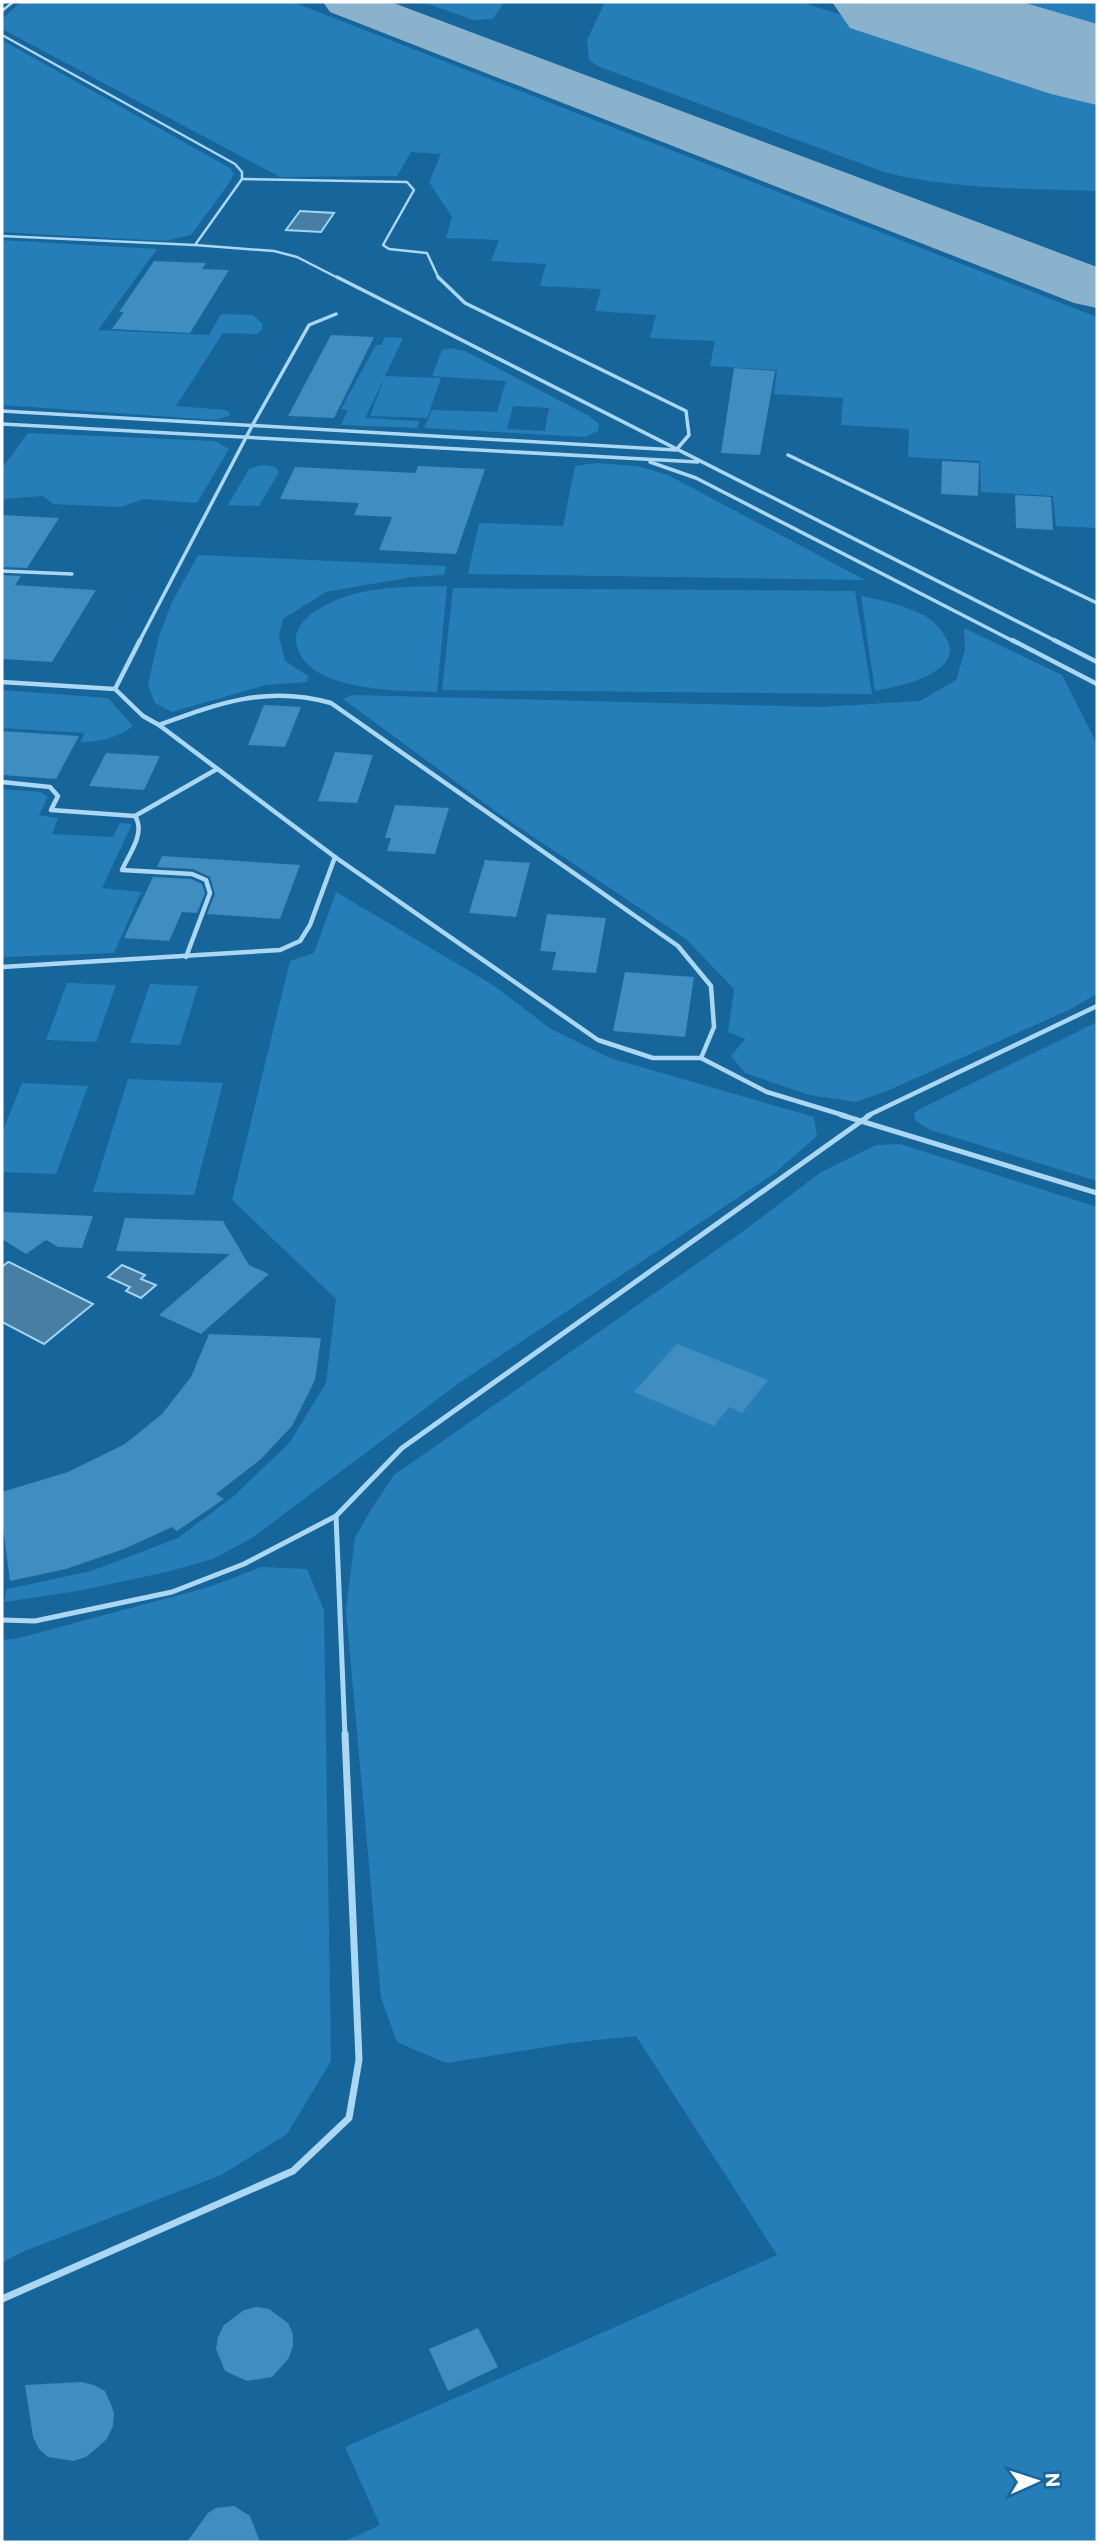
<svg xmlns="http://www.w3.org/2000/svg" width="1099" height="2544" font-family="Commissioner,sans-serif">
  <rect width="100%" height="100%" fill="#16659b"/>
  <g fill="#267eb8" fill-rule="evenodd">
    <polygon points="21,2 293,2 1097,317 1097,528 1056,526 1053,496 981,492 980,461 908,457 909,429 841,425 843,398 774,394 777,370 710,366 715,341 650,338 656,315 595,311 601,289 540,286 546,264 491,261 499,240 446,238 452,217 429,182 441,154 411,152 397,176 280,177 2,29 2,19"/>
    <polygon points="423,2 504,2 493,19 473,20"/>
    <path d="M605,2H801L1097,97V191C1026,188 953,190 884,172L600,67L589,60L587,40Z"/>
    <polygon points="1009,2 1097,2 1097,28"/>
    <polygon points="2,40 230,168 234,174 230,182 191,235 165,241 2,232"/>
    <polygon points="2,240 157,249 98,330 209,335 221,314 253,315 263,324 262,330 257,334 223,333 176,406 225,410 230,413 229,416 215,420 2,405"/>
    <polygon points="385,337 403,338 385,376 441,378 427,418 370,416 384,379 365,418 420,421 417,428 341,425 348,410 341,409 376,345 381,345"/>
    <path d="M450,348L465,351L589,416L599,424L598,431L585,437L424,428L432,410L497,412L506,381L432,376L442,350ZM513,406L549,408L545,431L507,429Z"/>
    <polygon points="28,433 215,441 229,449 197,503 144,499 120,507 53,504 43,496 2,499 2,468"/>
    <polygon points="595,463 637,466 668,475 865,580 468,574 479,523 563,526 575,466"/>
    <polygon points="262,465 275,467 279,472 259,506 228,505 249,469"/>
    <polygon points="198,555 446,566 444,575 412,577 326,592 283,619 279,636 285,661 308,676 307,682 266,685 172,712 155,703 148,685 159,636 172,602"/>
    <path d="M447,586L437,692C400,691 300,692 296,640C295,623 316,609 330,603C366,585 409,587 447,586Z"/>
    <polygon points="453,588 855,591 872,694 442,690"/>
    <path d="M861,596C881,600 900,604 919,613C931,618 940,627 946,638C967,673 897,687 875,691Z"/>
    <polygon points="964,628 1062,675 1097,744 1097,994 1069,1010 887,1091 856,1102 809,1095 745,1073 731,1056 745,1039 728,1032 734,989 686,939 502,816 343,699 352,695 821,707 920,701 956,680 965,650"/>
    <path d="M2,690L108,698L133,726C118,738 100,742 81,742L84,733L2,728Z"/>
    <polygon points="2,789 41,792 48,797 39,815 58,818 52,834 113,837 120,823 132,824 102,888 141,892 114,953 2,957"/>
    <polygon points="336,892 493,985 551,1029 610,1058 814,1117 817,1136 775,1173 459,1383 252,1538 213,1559 166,1572 78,1591 4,1602 7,1589 91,1571 178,1538 234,1496 290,1442 326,1383 336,1299 232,1200 290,961 314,953"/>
    <polygon points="67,983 116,985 96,1042 46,1040"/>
    <polygon points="150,984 198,986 180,1045 130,1043"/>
    <polygon points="1097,1022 1097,1181 930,1130 916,1121 914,1113 922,1108"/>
    <polygon points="128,1079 223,1083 194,1195 93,1192"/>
    <polygon points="22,1083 88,1086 56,1174 2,1172 2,1133"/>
    <polygon points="900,1144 1097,1207 1097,2542 343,2542 380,2525 345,2447 777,2255 636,2036 570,2043 446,2063 397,2042 381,1998 346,1610 355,1538 372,1508 394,1475 745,1230 821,1172 876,1145"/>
    <polygon points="261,1567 307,1569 324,1610 331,2061 287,2134 221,2175 22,2252 2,2263 2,1640 15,1639 209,1587"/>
  </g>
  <g fill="#497ea4" stroke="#9fd4f5" stroke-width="2">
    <polygon points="300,211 334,213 321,232 286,230"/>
    <polygon points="8,1262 9,1262 93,1304 44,1344 2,1322 2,1267"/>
    <polygon points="122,1265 145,1275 141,1279 156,1285 141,1298 126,1291 130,1287 108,1277"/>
  </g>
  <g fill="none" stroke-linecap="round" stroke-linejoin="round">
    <polygon fill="#8ab2cd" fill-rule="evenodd" points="323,2 391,2 1097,267 1097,308 1074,303 330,12"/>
    <polygon fill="#8ab2cd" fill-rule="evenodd" points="832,2 1022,2 1097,24 1097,105 1051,94 850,28"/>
  </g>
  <g fill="#3f8dc1">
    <polygon points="154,261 206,263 202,269 229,270 190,333 112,329 124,312 119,312"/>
    <polygon points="331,335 374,337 334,418 288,416"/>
    <polygon points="734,368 775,371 760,455 721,453"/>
    <polygon points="942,461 979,463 978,496 941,494"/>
    <polygon points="418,466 485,469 456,554 379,550 392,517 354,515 359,503 280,499 295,467 415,473"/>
    <polygon points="1015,495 1051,497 1053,530 1016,528"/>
    <polygon points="2,515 59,518 27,568 2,567"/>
    <polygon points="2,575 21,576 15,585 96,590 52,662 2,659"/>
    <polygon points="264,705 301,707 285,747 248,745"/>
    <polygon points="2,731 79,736 56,779 2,775"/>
    <polygon points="335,752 373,755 357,803 318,801"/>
    <polygon points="106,753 160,756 144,790 89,786"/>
    <polygon points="395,805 449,808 435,854 387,851 391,838 385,838"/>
    <polygon points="162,856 210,859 300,865 280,919 207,914 215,894 210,877 193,869 157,867"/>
    <polygon points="485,860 530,863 516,917 469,913"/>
    <polygon points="153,877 191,879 202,884 205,893 197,913 182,912 169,941 124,938"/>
    <polygon points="547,914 606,918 596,973 552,970 556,952 540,951"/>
    <polygon points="625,972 694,977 685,1037 613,1031"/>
    <polygon points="2,1212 93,1216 82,1248 58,1247 46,1240 26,1254 2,1239"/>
    <polygon points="125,1218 223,1221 249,1265 269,1274 201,1334 159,1315 230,1254 116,1251"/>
    <polygon points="209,1334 321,1338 315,1380 292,1426 261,1459 216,1494 224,1499 177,1531 172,1527 124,1549 66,1569 10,1581 2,1520 2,1492 68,1472 125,1444 162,1414 191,1377"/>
    <polygon points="677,1344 768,1380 742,1413 729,1407 714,1426 634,1392"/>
    <polygon points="256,2307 269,2309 288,2323 293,2334 293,2346 289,2358 272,2377 247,2381 225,2371 216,2349 218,2337 224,2325 244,2310"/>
    <polygon points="478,2328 498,2367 448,2391 429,2349"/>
    <polygon points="81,2382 94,2385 105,2391 110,2402 114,2413 113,2426 107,2439 86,2457 73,2461 48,2457 39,2449 33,2437 25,2385"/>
    <polygon points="234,2506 250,2516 260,2542 187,2542 208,2513 216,2508"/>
  </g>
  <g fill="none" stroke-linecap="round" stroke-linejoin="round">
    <g stroke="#acd7f2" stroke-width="2.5">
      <polyline points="2,11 13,2"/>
      <polyline points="2,35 235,164 242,172 242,179 195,245 274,251 297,257 340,279"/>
      <polyline points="242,179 407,182 414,190 383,245 389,249 427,253 439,279"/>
      <polyline points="2,236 195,245"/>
    </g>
    <g stroke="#acd7f2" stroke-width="3.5">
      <polyline points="337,277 1058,642"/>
      <polyline points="2,411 676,450 689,435 686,411 465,303 438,277"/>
      <polyline points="2,424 698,462"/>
      <polyline points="788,455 1097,603"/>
      <polyline points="650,462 696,478 1015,642"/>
      <polyline points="2,571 72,574"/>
      <polyline points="139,642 252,426 309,325 336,314"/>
    </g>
    <g stroke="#acd7f2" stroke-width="4.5">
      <polyline points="140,640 115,689 143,716 159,725 335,857 598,1040 653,1058 701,1058 767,1092 846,1116"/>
      <polyline points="1012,640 1097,684"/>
      <polyline points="1054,640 1097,662"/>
      <polyline points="2,682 115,689"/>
      <path d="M159,725C219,703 267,685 331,703L678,946L711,986L714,1027L701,1058"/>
      <path d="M2,782L50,787L58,796L51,810L135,816C146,833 129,854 122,870L192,874L206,880L210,893L186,957"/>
      <polyline points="135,816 217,769"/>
      <polyline points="2,967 280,950 300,941 310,925 335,857"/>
      <polyline points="867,1116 1097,1006"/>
    </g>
    <g stroke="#acd7f2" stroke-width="5">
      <polyline points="841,1115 1097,1193"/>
      <polyline points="2,1620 35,1621 172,1592 244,1564 336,1516"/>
      <polyline points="345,1736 336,1516 402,1448 870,1115"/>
    </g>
    <polyline stroke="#acd7f2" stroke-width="7" points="2,2299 293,2171 349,2118 359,2060 345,1734"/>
  </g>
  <rect width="1099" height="2544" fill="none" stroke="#ffffff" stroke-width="7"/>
  <g transform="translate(1036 2481) rotate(87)" stroke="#16659b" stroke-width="5" paint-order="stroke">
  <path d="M0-5L12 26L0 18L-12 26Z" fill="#ffffff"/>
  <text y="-10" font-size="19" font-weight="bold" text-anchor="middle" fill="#ffffff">N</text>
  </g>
</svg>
